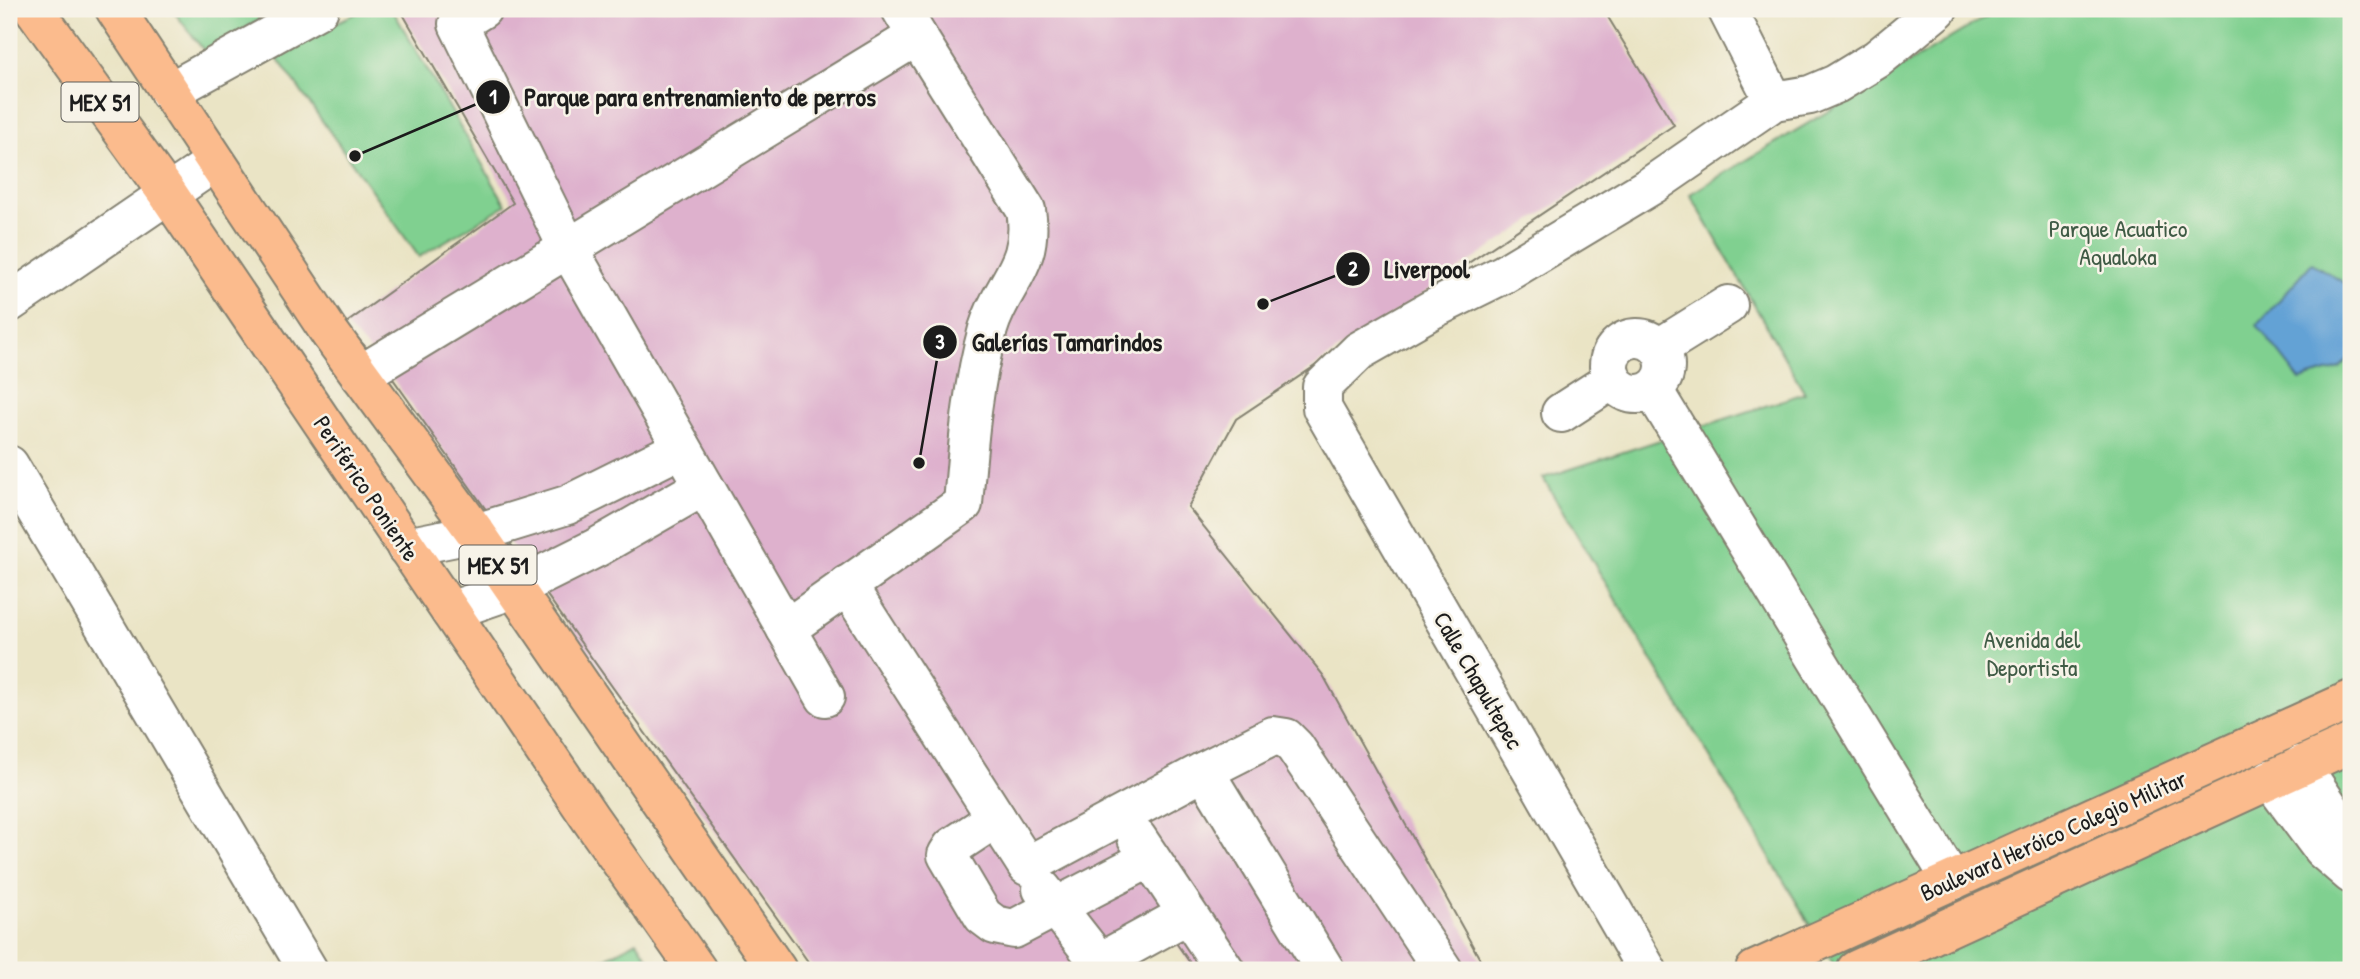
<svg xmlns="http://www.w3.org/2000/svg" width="2360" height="979" font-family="'Patrick Hand',sans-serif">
  <rect width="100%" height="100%" fill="#f7f3e8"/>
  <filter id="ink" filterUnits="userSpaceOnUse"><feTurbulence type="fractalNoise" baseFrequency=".0143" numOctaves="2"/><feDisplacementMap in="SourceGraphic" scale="14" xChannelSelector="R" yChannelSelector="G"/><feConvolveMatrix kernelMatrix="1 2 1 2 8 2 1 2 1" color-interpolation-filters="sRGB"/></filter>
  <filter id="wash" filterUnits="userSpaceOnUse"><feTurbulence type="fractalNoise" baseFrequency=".00686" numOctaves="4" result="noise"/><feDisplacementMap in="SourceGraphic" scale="28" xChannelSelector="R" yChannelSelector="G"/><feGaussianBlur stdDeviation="1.57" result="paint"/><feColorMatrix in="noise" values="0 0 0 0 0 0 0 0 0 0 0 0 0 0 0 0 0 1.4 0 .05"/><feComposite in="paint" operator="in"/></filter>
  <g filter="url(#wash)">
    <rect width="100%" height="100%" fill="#eae4c5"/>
    <g fill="#80d090" stroke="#4e7656" stroke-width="2">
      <polygon points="172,9 278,9 205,52"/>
      <polygon points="365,9 392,9 506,205 419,257 273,52"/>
      <polygon points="1999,9 2351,9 2351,970 1837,970 1543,478 1805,393 1690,194"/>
      <polygon points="637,941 656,970 583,970"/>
    </g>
    <polygon fill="#64a2d5" stroke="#405f78" stroke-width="2" points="2312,263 2351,287 2351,356 2340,368 2300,380 2257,325"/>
    <g id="blocks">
      <polygon fill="#deb1cd" points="400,9 1603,9 1674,125 1236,419 1188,507 1323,675 1486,970 1195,970 1174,940 1122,970 814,970 388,372 345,324 513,203"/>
    </g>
  </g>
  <g filter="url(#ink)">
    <use href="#blocks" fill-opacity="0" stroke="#838070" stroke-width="2"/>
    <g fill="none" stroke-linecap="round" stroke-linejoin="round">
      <defs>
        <g id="minor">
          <polyline points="482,9 458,24 568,248 825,697"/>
          <polyline points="1727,9 1774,101"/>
          <polyline points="169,92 319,9"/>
          <polyline points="9,303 215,162"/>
          <circle cx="1637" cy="366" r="28"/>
          <polyline points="1659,348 1728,305"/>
          <polyline points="360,375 917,36 901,9"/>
          <polyline points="1653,390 1952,881"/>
          <polyline points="1561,413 1612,380"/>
          <polyline points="9,465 308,970"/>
          <polyline points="406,547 476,533 567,505 682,448"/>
          <polyline points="847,585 1027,866 1204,771 1325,970"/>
          <polyline points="450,611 514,589 596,548 704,486"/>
          <path d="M786,629L963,504C968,445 972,386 988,329C1002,282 1035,266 1026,210L917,36"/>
          <polyline points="2301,765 2347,834 2351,859"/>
          <polyline points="1204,771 1273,736 1286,738 1295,747 1443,970"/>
          <polyline points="2270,779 2322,849 2351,874"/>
          <polyline points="996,818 952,847 947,855 983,916 995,925 1014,929 1150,858"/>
          <polyline points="1137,838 1225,970"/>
          <polyline points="1042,889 1096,958 1104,960 1186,915"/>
          <polyline points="1647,970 1322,408 1322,387 1359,351 1431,310 1504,274 1652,185 1774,101 1810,95 1836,84 1877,59 1938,9"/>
        </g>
        <g id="major">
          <polyline points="34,9 168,194 590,818 697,970"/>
          <polyline points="115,9 329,332 476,533 777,970"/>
          <polyline points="1755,970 2351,700"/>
          <polyline points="1856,970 2351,743"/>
        </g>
      </defs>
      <use href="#minor" stroke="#838070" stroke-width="42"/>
      <use href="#major" stroke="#838070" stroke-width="42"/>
      <use href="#minor" stroke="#fff" stroke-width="38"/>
      <use href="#major" stroke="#fbbb8d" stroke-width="38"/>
    </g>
  </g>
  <g text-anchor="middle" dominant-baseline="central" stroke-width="5" stroke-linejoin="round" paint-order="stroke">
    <g fill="#f7f3e8" stroke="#5e5c59" stroke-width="2">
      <rect x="61.5" y="82.5" width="77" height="39" rx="5"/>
      <rect x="459.5" y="545.5" width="77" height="39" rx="5"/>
    </g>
    <g font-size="23" font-weight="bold" fill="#1c1c1c">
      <text x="100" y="102">MEX 51</text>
      <text x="498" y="565">MEX 51</text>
    </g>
    <g font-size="24" fill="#3f5b45" stroke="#f7f3e8">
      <text x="2118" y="228">Parque Acuatico<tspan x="2118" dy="28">Aqualoka</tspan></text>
      <text x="2032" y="639">Avenida del<tspan x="2032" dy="28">Deportista</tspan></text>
    </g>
    <g font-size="24" fill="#1c1c1c" stroke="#f7f3e8">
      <text transform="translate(367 488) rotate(56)">Periférico Poniente</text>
      <text transform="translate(1479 680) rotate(60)">Calle Chapultepec</text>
      <text transform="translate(2053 835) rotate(-24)">Boulevard Heróico Colegio Militar</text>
    </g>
  </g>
  <path fill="none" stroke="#1c1c1c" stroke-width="2.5" d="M355 156L493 97M1263 304L1353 269M919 463L940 342"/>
  <g fill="#1c1c1c" stroke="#f7f3e8" stroke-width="2.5">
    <circle cx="355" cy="156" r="7"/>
    <circle cx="1263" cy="304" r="7"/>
    <circle cx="919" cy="463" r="7"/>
    <circle cx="493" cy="97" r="18"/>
    <circle cx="1353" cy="269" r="18"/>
    <circle cx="940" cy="342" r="18"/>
  </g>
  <g font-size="21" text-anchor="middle" font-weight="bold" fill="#fff">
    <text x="493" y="104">1</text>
    <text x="1353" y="276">2</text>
    <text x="940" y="349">3</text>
  </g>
  <g font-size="26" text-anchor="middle" font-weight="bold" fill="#1c1c1c" stroke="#f7f3e8" stroke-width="5" stroke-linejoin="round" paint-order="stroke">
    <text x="700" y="106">Parque para entrenamiento de perros</text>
    <text x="1427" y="278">Liverpool</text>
    <text x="1067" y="351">Galerías Tamarindos</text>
  </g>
  <rect width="2360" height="979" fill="none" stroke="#f7f3e8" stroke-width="35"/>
</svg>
